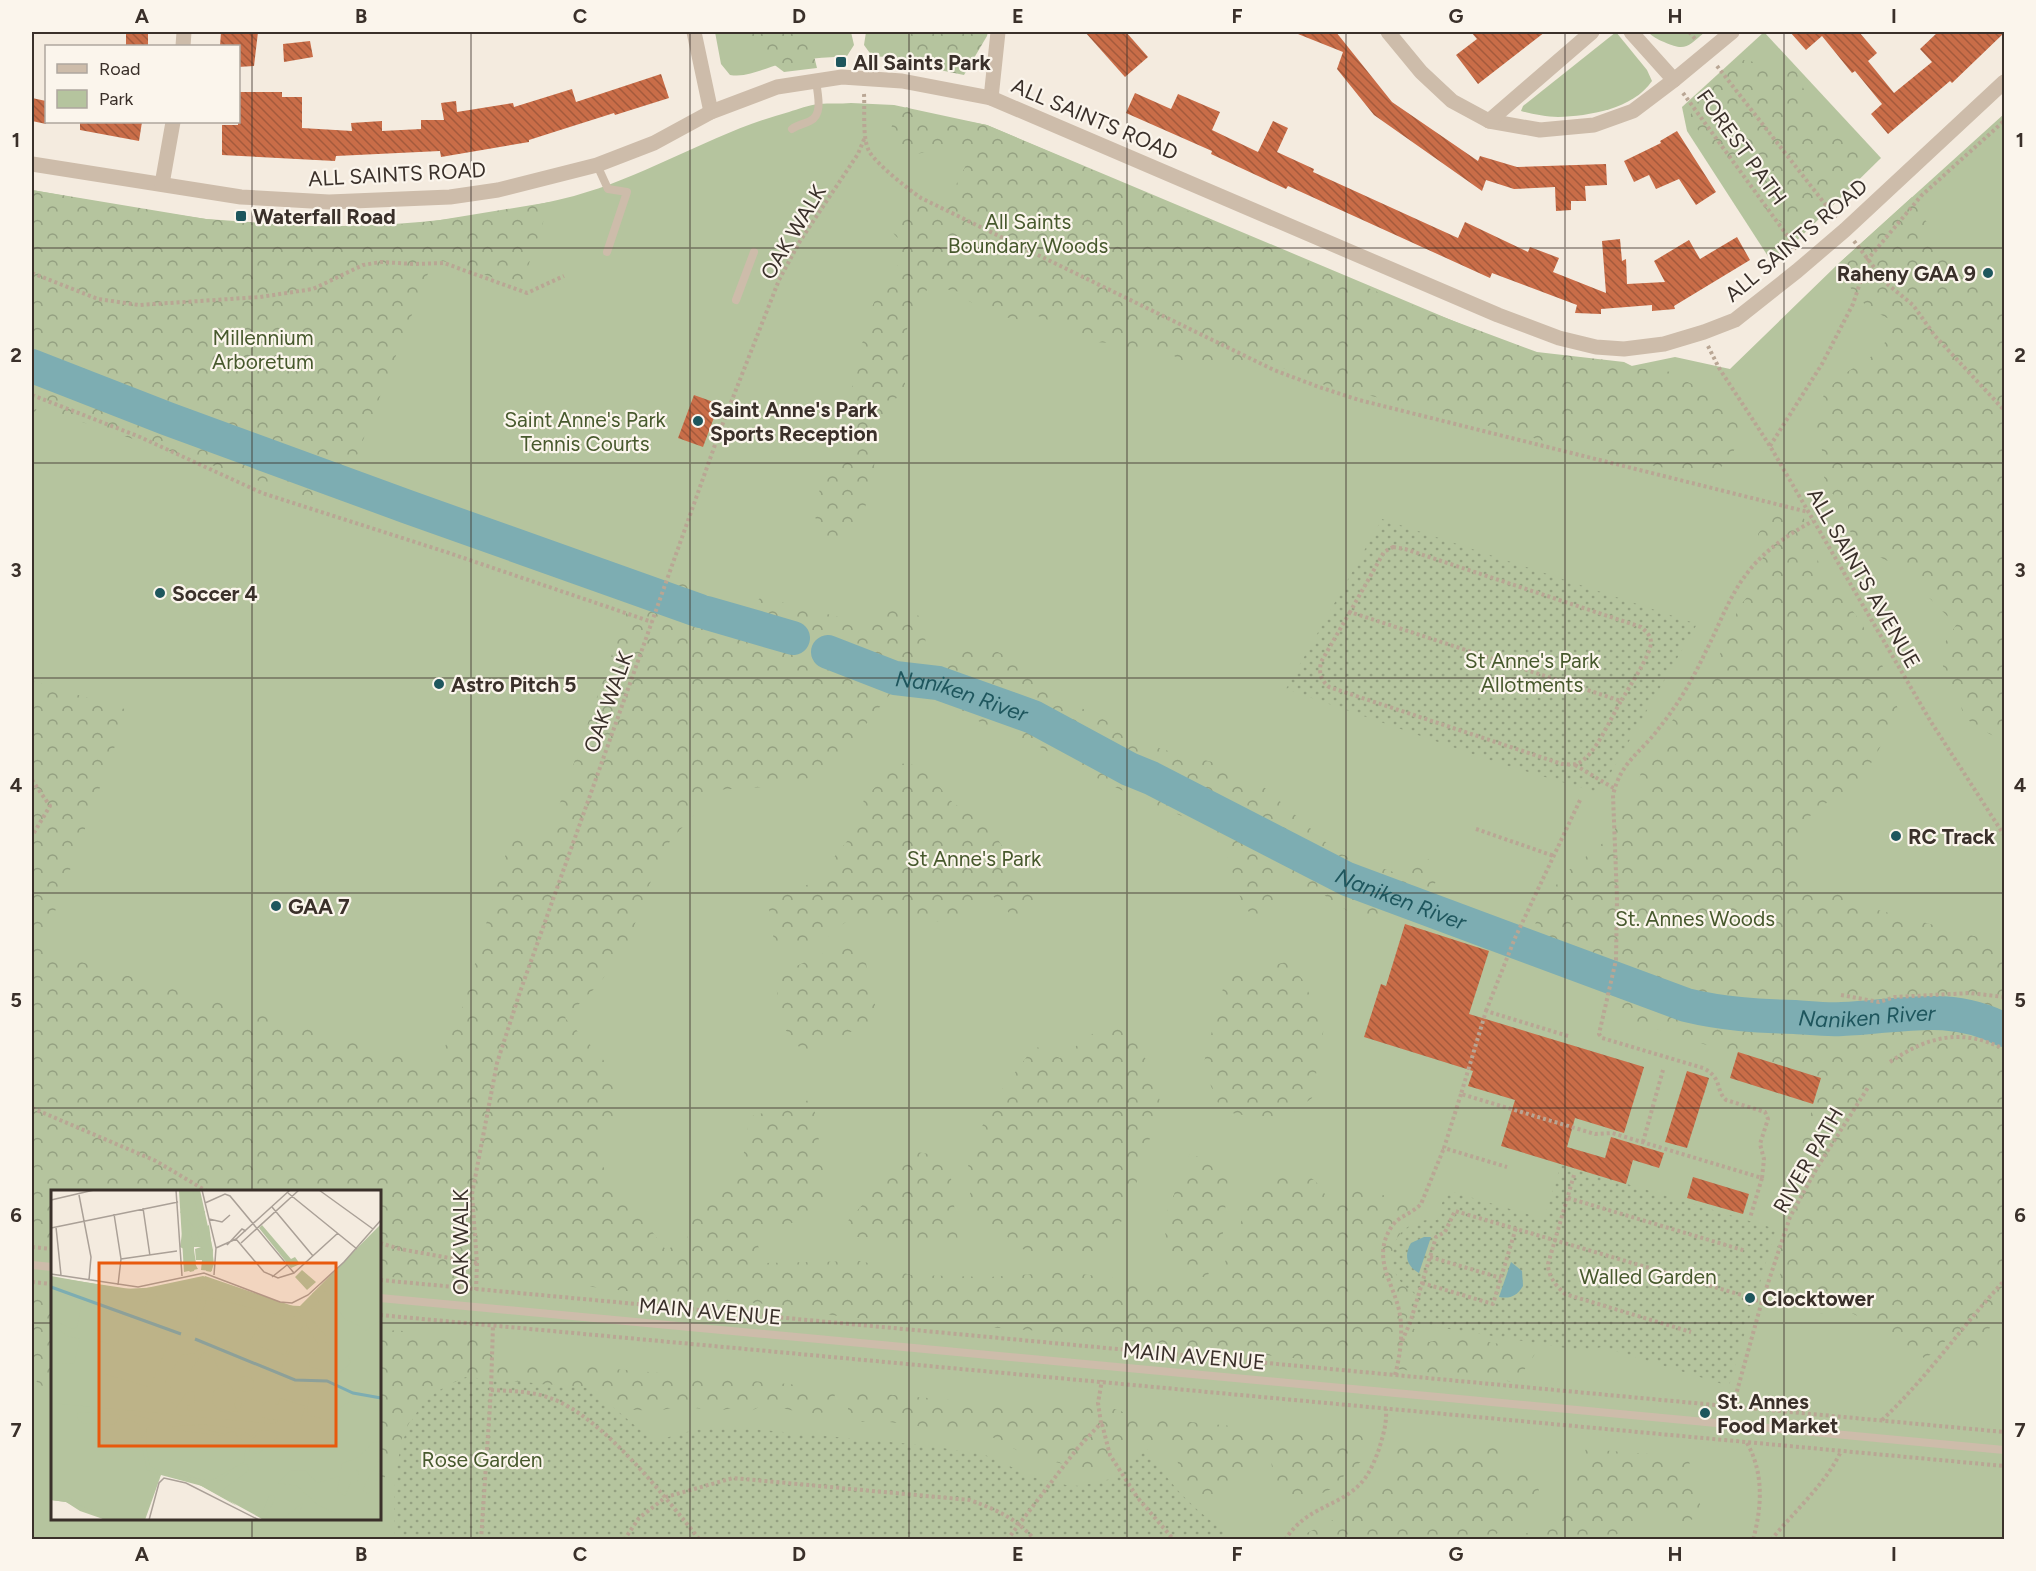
<svg xmlns="http://www.w3.org/2000/svg" width="2036" height="1571" font-family="Figtree,sans-serif">
  <defs>
    <pattern id="forest-crowns" width="20" height="18" patternUnits="userSpaceOnUse" patternTransform="scale(1.5)"><rect width="20" height="18" fill="#b5c49e"/><path d="M2 6a3 3 0 1 1 6 0M12 15a3 3 0 1 1 6 0" fill="none" stroke="#94a081"/></pattern>
    <pattern id="garden-dots" width="8" height="8" patternUnits="userSpaceOnUse" patternTransform="scale(1.5)"><rect width="8" height="8" fill="#b5c49e"/><path d="M2 2h.1M6 6h.1" fill="none" stroke="#94a081" stroke-width="1.8" stroke-linecap="round"/></pattern>
    <pattern id="building-back-hatch" width="6" height="6" patternUnits="userSpaceOnUse" patternTransform="scale(1.5)"><rect width="6" height="6" fill="#c96d48"/><path d="M-1 5l2 2M0 0l6 6M5-1l2 2" fill="none" stroke="#a45a3c"/></pattern>
  </defs>
  <rect width="100%" height="100%" fill="#f4ebdf"/>
  <g fill="#b5c49e" fill-rule="evenodd">
    <path d="M715,32H851L854,45L847,56C825,58 802,58 781,64C764,68 748,78 730,75L721,64Z"/>
    <polygon points="866,32 974,32 936,61 872,56 864,45"/>
    <path d="M1616,32L1647,70L1652,81C1633,109 1589,116 1558,117C1546,117 1532,114 1521,111L1523,106Z"/>
    <path d="M1648,32H1705C1688,46 1686,52 1664,42C1657,39 1653,37 1648,32Z"/>
    <polygon points="1764,32 1881,158 1773,264 1687,131 1682,107"/>
    <path d="M851,103L894,105L987,125L1537,356L1617,369L1675,357L1730,369L1837,265L2004,114V1539H32V190C89,200 147,211 206,219C328,233 454,227 574,196C648,176 714,132 789,112C798,109 809,105 819,104C830,103 840,104 851,103ZM52,1192H380V1518H52Z"/>
  </g>
  <g fill="url(#forest-crowns)">
    <polygon points="731,32 808,32 817,68 784,72"/>
    <polygon points="905,32 988,32 987,36 964,75 915,65"/>
    <polygon points="1743,60 1795,69 1811,106 1865,158 1794,232 1771,214 1752,195 1754,169 1721,158 1689,119 1699,93"/>
    <path d="M907,107C916,113 921,122 930,129L938,128L941,123L949,118L987,125L1387,296L1537,352L1624,362L1636,368L1672,372L1685,381L1722,396L1737,413L1738,430V443L1727,463L1713,472L1695,473L1637,463L1598,451L1563,446L1426,409L1321,384L1276,365L1251,363L1231,366L1212,363L1195,366L1182,361L1171,354L1140,353L1111,343L1078,341L1054,323L1038,316L1021,320L993,315L969,301L960,292L945,289L927,290C914,308 900,329 910,351L905,365V386L878,424L874,468L861,526L844,537L827,538L817,527L814,508L821,486L836,466L840,455L843,405L854,383L859,366L861,345L868,331L871,309L881,287L895,272L900,260L899,239C893,233 890,231 895,223L900,225C906,189 935,213 951,201L955,187L967,163L961,150L951,151L939,159L933,150C915,154 909,159 893,149C889,133 890,114 907,107Z"/>
    <polygon points="32,190 206,219 322,227 398,225 434,221 550,202 521,287 434,258 337,507 37,407 32,423"/>
    <polygon points="1912,197 1921,216 1935,230 1937,245 1953,259 1957,272 1969,283 1978,287 2001,309 2004,315 2004,750 2001,740 1975,726 1963,715 1959,696 1945,673 1939,652 1956,625 1898,566 1861,548 1848,528 1848,503 1831,493 1824,477 1822,450 1813,434 1824,394 1841,376 1872,356 1892,335 1891,320 1868,308 1852,290 1837,265"/>
    <polygon points="1774,510 1789,510 1801,514 1809,527 1820,568 1861,622 1881,662 1895,698 1898,710 1892,726 1856,790 1820,806 1803,823 1795,849 1803,876 1817,892 1835,891 1867,907 2004,944 2004,1313 1997,1312 1985,1338 1969,1354 1956,1350 1946,1340 1936,1352 1924,1358 1892,1334 1846,1310 1816,1314 1792,1304 1781,1281 1777,1248 1786,1216 1792,1178 1821,1079 1738,1052 1719,1049 1613,1015 1600,997 1538,957 1532,935 1538,915 1551,891 1569,870 1613,835 1620,813 1634,796 1644,762 1658,751 1668,728 1691,689 1709,671 1720,654 1739,607 1759,582 1763,556 1758,534"/>
    <path d="M640,574L696,586L727,633L761,597L862,623L892,605L924,618L926,649L851,743L832,772L778,786L716,790L670,841L644,896L627,948L597,986L565,1018L596,1051L618,1078L613,1120C595,1136 595,1142 601,1164L666,1250L687,1239L698,1203L736,1177L746,1146L749,1117L813,1099L828,1204L802,1220L754,1234L764,1263L861,1261L911,1275L989,1277L1065,1272L1169,1285L1218,1282L1235,1234L1262,1179C1296,1175 1311,1165 1328,1200C1358,1182 1379,1192 1408,1206L1412,1223L1400,1233L1406,1288L1415,1293L1406,1322L1429,1342L1457,1336L1537,1351L1516,1382L1041,1331L844,1317L766,1304L668,1296L568,1284L445,1278L380,1277V1192H52V1243L32,1241V681L128,710L41,950L436,1067L463,1006L510,839L547,840Z"/>
    <polygon points="979,644 1028,665 1060,697 1161,749 1212,762 1265,788 1338,853 1402,875 1432,857 1440,868 1430,899 1367,924 1324,895 1275,874 1279,903 1261,918 1244,909 1224,845 1191,820 1119,789 1080,770 1033,743 990,728 944,700 943,662 951,647"/>
    <polygon points="898,763 922,766 953,803 988,824 1039,904 1034,917 1013,917 992,895 973,910 947,922 848,920 813,949 774,941 769,909 788,890 833,878 834,857 858,828 864,799"/>
    <polygon points="864,943 869,990 879,1014 860,1028 803,1052 781,1024 775,976 831,950"/>
    <polygon points="1286,962 1303,980 1324,1027 1312,1098 1280,1122 1221,1111 1203,1066 1226,977"/>
    <polygon points="1110,1021 1140,1043 1160,1101 1141,1171 1109,1253 1070,1259 1022,1249 971,1207 968,1162 991,1104 1035,1046 1060,1058"/>
    <polygon points="903,1150 936,1155 951,1178 958,1240 857,1237 846,1223 881,1184"/>
    <polygon points="1190,1154 1229,1167 1223,1233 1207,1278 1172,1269 1163,1222"/>
    <polygon points="32,1297 52,1299 52,1390 38,1384 32,1373"/>
    <polygon points="386,1330 441,1333 483,1342 499,1359 788,1384 818,1387 836,1392 829,1411 812,1415 773,1406 761,1406 749,1412 732,1408 718,1411 680,1406 658,1411 617,1409 590,1388 426,1400 409,1423 387,1470 380,1492 380,1331"/>
    <path d="M849,1389L894,1395L1006,1405L1098,1403L1137,1417L1337,1436L1378,1430L1361,1462L1346,1472L1338,1486L1307,1500L1283,1499L1273,1476L1270,1451L1254,1455C1248,1474 1238,1485 1225,1499H1205L1188,1486L1179,1473L1177,1455L1161,1444L1131,1446L1103,1468H1078L1022,1453L992,1437L883,1421L862,1422L848,1410Z"/>
    <path d="M1393,1441L1441,1447H1492L1500,1449L1499,1467C1523,1471 1537,1473 1541,1499L1531,1513L1488,1539H1299L1301,1536L1345,1514L1363,1510L1376,1483L1400,1467L1391,1455Z"/>
    <polygon points="1586,1449 1688,1457 1703,1516 1681,1523 1651,1511 1610,1539 1516,1539 1519,1536 1535,1530 1561,1516 1574,1495 1574,1476"/>
  </g>
  <g fill="url(#garden-dots)">
    <polygon points="1382,519 1697,624 1599,793 1501,764 1286,689"/>
    <path d="M1561,1164L1776,1229L1729,1386L1602,1347L1584,1351L1406,1322L1414,1293C1375,1270 1391,1216 1437,1220L1446,1190L1544,1219Z"/>
    <path d="M466,1377L590,1388L651,1439L660,1440L681,1433L709,1428L752,1429L922,1445L983,1454L1033,1477L1066,1485L1080,1486L1115,1478L1147,1449C1171,1487 1199,1517 1239,1539H395C393,1494 392,1437 426,1401C436,1390 452,1383 466,1377Z"/>
  </g>
  <g fill="#7dadb2">
    <path d="M1424,1237H1431L1419,1273C1406,1266 1404,1255 1411,1243Z"/>
    <path d="M1511,1262L1522,1271L1523,1286C1517,1296 1510,1299 1499,1297Z"/>
  </g>
  <g fill="none" stroke-linecap="round" stroke-linejoin="round">
    <g stroke="#7dadb2" stroke-width="34">
      <polyline points="32,366 168,419 408,507 700,611"/>
      <polyline points="707,613 793,638"/>
      <path id="s1" d="M828,652L895,678L938,683L1033,717L1129,769L1151,778L1347,879L1686,1005C1723,1014 1757,1016 1795,1017C1811,1018 1826,1020 1842,1019C1899,1017 1950,1001 2004,1030"/>
    </g>
  </g>
  <g fill="url(#building-back-hatch)">
    <rect x="126" y="32" width="22" height="14"/>
    <polygon points="221,32 258,32 254,66 238,67 238,46 220,46"/>
    <polygon points="1085,32 1126,32 1148,57 1125,77"/>
    <polygon points="1293,32 1336,32 1392,102 1478,161 1480,156 1517,167 1606,164 1607,185 1585,186 1586,201 1571,201 1571,210 1556,211 1555,187 1514,189 1486,180 1482,191 1374,115 1337,69 1343,52"/>
    <polygon points="1471,32 1545,32 1478,84 1456,55 1477,39"/>
    <polygon points="1790,32 1859,32 1877,53 1868,61 1894,93 1932,62 1920,49 1938,32 2004,33 1952,83 1950,81 1888,134 1871,114 1882,104 1855,71 1852,73 1822,36 1806,50"/>
    <polygon points="310,41 313,57 284,62 283,44"/>
    <polygon points="661,74 669,98 615,115 614,113 554,132 529,140 529,142 441,157 440,151 336,156 335,161 222,155 222,125 238,125 238,92 282,92 282,97 302,97 302,128 352,131 351,123 382,121 382,131 421,129 421,120 444,120 441,103 456,101 457,112 513,103 514,107 572,89 576,102"/>
    <polygon points="1135,93 1171,109 1178,94 1220,112 1212,130 1258,152 1273,121 1288,128 1277,152 1314,169 1313,172 1458,238 1465,222 1528,252 1530,247 1559,258 1553,272 1606,293 1602,241 1620,239 1622,261 1626,259 1627,284 1665,282 1654,261 1689,240 1700,259 1737,237 1750,260 1674,306 1675,309 1652,311 1652,305 1601,309 1601,314 1575,313 1577,305 1492,273 1490,278 1288,186 1286,189 1211,154 1212,151 1126,113"/>
    <polygon points="32,98 46,101 46,124 32,121"/>
    <polygon points="80,122 142,122 139,141 80,130"/>
    <polygon points="1677,131 1716,192 1696,205 1679,179 1656,189 1649,175 1634,182 1624,161 1661,143 1660,141"/>
    <polygon points="694,395 719,404 703,447 678,438"/>
    <polygon points="1405,924 1489,951 1469,1014 1644,1067 1624,1133 1575,1118 1567,1147 1605,1158 1611,1137 1664,1153 1659,1168 1633,1160 1626,1184 1501,1146 1515,1100 1468,1086 1473,1071 1364,1037 1381,984 1386,986"/>
    <polygon points="1738,1052 1821,1078 1813,1104 1730,1078"/>
    <polygon points="1687,1071 1709,1078 1687,1148 1665,1142"/>
    <polygon points="1693,1177 1749,1194 1743,1214 1687,1198"/>
  </g>
  <g fill="none" stroke-linecap="round" stroke-linejoin="round">
    <g stroke="#b9a694" stroke-width="4" stroke-dasharray="3 3" stroke-linecap="butt">
      <polyline points="1689,32 1697,41"/>
      <polyline points="1717,66 1836,218"/>
      <polyline points="1683,93 1797,249"/>
      <path d="M864,94C865,109 862,138 869,151C876,164 908,189 921,198L1274,370L1319,387L1359,400L1808,512"/>
      <polyline points="1854,241 1886,283 1913,305 1935,336 2004,410"/>
      <polyline points="32,273 98,299 139,305 260,297 313,289 363,265 381,262 414,264 444,263 527,293 564,276"/>
      <polyline points="1708,346 1719,368 1770,446 1931,722 2004,835"/>
      <polyline points="32,395 140,437 262,493 446,552 652,622"/>
      <polyline points="1770,446 1822,364 1853,304 1868,259 1921,196 2004,121"/>
      <path d="M1393,547L1405,549L1641,627C1647,632 1651,636 1651,643C1650,656 1628,689 1621,701L1350,612L1384,552Z"/>
      <path d="M1350,612L1321,662C1319,673 1320,679 1329,687L1562,764C1566,764 1572,765 1576,764C1594,759 1611,717 1621,701"/>
      <polyline points="1575,765 1615,789"/>
      <polyline points="32,780 50,806 32,836"/>
      <polyline points="1476,829 1554,856"/>
      <polyline points="1841,995 1879,1002 1895,997 1970,993 2004,997"/>
      <polyline points="1486,1011 1515,938 1581,798"/>
      <polyline points="1568,1036 1486,1011 1461,1094 1595,1134 1612,1133 1762,1178 1750,1218"/>
      <path d="M1890,1062C1928,1036 1962,1028 2004,1049"/>
      <polyline points="1461,1094 1444,1148 1507,1167"/>
      <polyline points="32,1108 156,1161 208,1192"/>
      <polyline points="1643,1142 1663,1070"/>
      <path d="M1574,1175L1548,1264C1548,1276 1556,1286 1565,1294L1691,1332"/>
      <path d="M1762,1178L1764,1159L1760,1144L1768,1119L1765,1112L1726,1100C1715,1090 1723,1078 1703,1068L1602,1038L1599,1034L1616,960L1617,899L1613,795C1621,761 1640,754 1659,728C1677,706 1693,679 1705,653C1719,626 1729,596 1748,572C1765,550 1789,534 1813,521"/>
      <polyline points="1568,1198 1746,1251"/>
      <polyline points="380,1243 400,1249 477,1263"/>
      <polyline points="32,1247 52,1249"/>
      <polyline points="1430,1257 1501,1278"/>
      <polyline points="380,1280 2004,1432"/>
      <polyline points="32,1282 52,1284"/>
      <polyline points="1422,1283 1493,1304 1516,1228"/>
      <polyline points="476,1290 477,1263 472,1194 497,1063 520,992 721,428 779,280 800,241 858,154 865,137"/>
      <polyline points="1755,1300 1762,1301"/>
      <polyline points="380,1315 2004,1466"/>
      <polyline points="1402,1341 1410,1323 1436,1237 1445,1232 1455,1211 1745,1296"/>
      <path d="M1395,1375C1400,1356 1403,1336 1400,1315C1395,1284 1370,1259 1392,1226C1399,1216 1413,1213 1421,1204L1444,1148"/>
      <path d="M491,1390C511,1391 531,1391 550,1398C602,1416 665,1497 700,1540"/>
      <polyline points="1732,1409 1762,1301 1790,1217 1818,1166 1869,1086"/>
      <path d="M1882,1420C1927,1378 1962,1326 2004,1281"/>
      <polyline points="1102,1424 1110,1455 1137,1497 1174,1540"/>
      <path d="M1747,1443C1764,1473 1762,1507 1753,1540"/>
      <polyline points="481,1540 491,1390 493,1325"/>
      <path d="M624,1540L639,1518L666,1497L733,1478L970,1500C999,1511 1014,1517 1035,1540"/>
      <polyline points="1007,1540 1076,1450 1101,1423 1098,1403 1102,1380"/>
      <path d="M1285,1540C1307,1505 1339,1508 1362,1482C1370,1473 1375,1460 1379,1449C1383,1436 1387,1423 1386,1409"/>
      <path d="M1771,1540C1792,1514 1828,1481 1841,1451"/>
    </g>
    <g stroke="#cdbcaa" stroke-width="8">
      <path d="M792,129C797,125 804,124 810,121C824,114 817,93 816,80"/>
      <polyline points="597,165 608,189 627,192 607,252"/>
      <polyline points="736,300 754,252"/>
      <polyline points="32,1265 52,1267"/>
      <polyline points="380,1298 2004,1450"/>
    </g>
    <g stroke="#cdbcaa" stroke-width="15">
      <polyline points="694,32 711,112"/>
      <polyline points="1388,32 1421,72 1452,101 1489,121 1540,130 1594,125 1633,111 1674,80 1732,32"/>
      <polyline points="1631,32 1674,80"/>
      <polyline points="183,46 184,32"/>
      <polyline points="991,98 998,32"/>
      <polyline points="1489,121 1592,32"/>
      <polyline points="32,164 241,197 329,202 450,197 498,190 597,165 654,143 711,112 777,87 842,77 902,81 991,98 1498,315 1559,338 1596,347 1624,349 1664,344 1704,332 1735,320 1797,271 1845,230 2004,82"/>
      <polyline points="162,184 173,122"/>
    </g>
  </g>
  <path fill="none" stroke="#3a302a" stroke-width="1.5" stroke-opacity="0.55" d="M252,32V1192M471,32V1540M690,32V1540M909,32V1540M1127,32V1540M1346,32V1540M1565,32V1540M1784,32V1540M32,248H2004M32,463H2004M32,678H2004M32,893H2004M32,1108H2004M32,1323H52M380,1323H2004M252,1518V1540"/>
  <g fill="#1e565d" stroke="#fbf5ec" stroke-width="2">
    <rect x="835" y="56" width="12" height="12" rx="3"/>
    <rect x="235" y="210" width="12" height="12" rx="3"/>
    <circle cx="1988" cy="273" r="6"/>
    <circle cx="698" cy="421" r="6"/>
    <circle cx="160" cy="593" r="6"/>
    <circle cx="439" cy="684" r="6"/>
    <circle cx="1896" cy="836" r="6"/>
    <circle cx="276" cy="906" r="6"/>
    <circle cx="1750" cy="1298" r="6"/>
    <circle cx="1705" cy="1413" r="6"/>
  </g>
  <g text-anchor="middle" dominant-baseline="central" stroke-width="4.5" stroke-linejoin="round" paint-order="stroke">
    <g font-size="21" font-weight="bold" fill="#3a302a" stroke="#fbf5ec" text-anchor="start">
      <text x="853" y="62">All Saints Park</text>
      <text x="253" y="216">Waterfall Road</text>
      <text x="1976" y="273" text-anchor="end">Raheny GAA 9</text>
      <text x="710" y="409">Saint Anne's Park<tspan x="710" dy="24">Sports Reception</tspan></text>
      <text x="172" y="593">Soccer 4</text>
      <text x="451" y="684">Astro Pitch 5</text>
      <text x="1908" y="836">RC Track</text>
      <text x="288" y="906">GAA 7</text>
      <text x="1762" y="1298">Clocktower</text>
      <text x="1717" y="1401">St. Annes<tspan x="1717" dy="24">Food Market</tspan></text>
    </g>
    <g font-size="21" fill="#3a302a" stroke="#fbf5ec">
      <text transform="translate(1095 119) rotate(23)">ALL SAINTS ROAD</text>
      <text transform="translate(1742 147) rotate(54)">FOREST PATH</text>
      <text transform="translate(397 174) rotate(-3)">ALL SAINTS ROAD</text>
      <text transform="translate(793 232) rotate(-59)">OAK WALK</text>
      <text transform="translate(1796 240) rotate(-40)">ALL SAINTS ROAD</text>
      <text transform="translate(1864 578) rotate(60)">ALL SAINTS AVENUE</text>
      <text transform="translate(608 702) rotate(-70)">OAK WALK</text>
      <text transform="translate(1808 1160) rotate(-60)">RIVER PATH</text>
      <text transform="translate(460 1242) rotate(-90)">OAK WALK</text>
      <text transform="translate(710 1311) rotate(5)">MAIN AVENUE</text>
      <text transform="translate(1194 1356) rotate(5)">MAIN AVENUE</text>
    </g>
    <g font-size="21" fill="#47592d" stroke="#fbf5ec">
      <text x="1028" y="221">All Saints<tspan x="1028" dy="24">Boundary Woods</tspan></text>
      <text x="263" y="337">Millennium<tspan x="263" dy="24">Arboretum</tspan></text>
      <text x="585" y="419">Saint Anne's Park<tspan x="585" dy="24">Tennis Courts</tspan></text>
      <text x="1532" y="660">St Anne's Park<tspan x="1532" dy="24">Allotments</tspan></text>
      <text x="974" y="858">St Anne's Park</text>
      <text x="1695" y="918">St. Annes Woods</text>
      <text x="1648" y="1276">Walled Garden</text>
      <text x="482" y="1459">Rose Garden</text>
    </g>
    <g font-size="22" font-style="italic" fill="#1e565d" stroke="#fbf5ec">
      <text stroke="none"><textPath href="#s1" startOffset="141">Naniken River</textPath></text>
      <text stroke="none"><textPath href="#s1" startOffset="627">Naniken River</textPath></text>
      <text stroke="none"><textPath href="#s1" startOffset="1113">Naniken River</textPath></text>
    </g>
  </g>
  <g transform="translate(51 1190)">
    <rect width="330" height="330" fill="#f4ebdf"/>
    <path d="M149,0L162,60L161,81L150,80L151,70H145L144,59L150,57H143V72L147,79L133,82L128,1ZM330,34V330H213L151,296L110,285L94,330H55L15,312L0,310V87L86,100L152,86L227,115L249,116ZM211,35L240,69L244,67L249,74L240,78L208,38Z" fill="#b5c49e"/>
    <path d="M133,0H142L147,25L154,21V33L144,38L129,22L133,19ZM139,35L145,73L143,81L139,82L132,73L137,61L129,57L132,37ZM158,35L163,74L160,82L155,81L156,72L146,43ZM251,80L265,92L256,100L244,87ZM0,86L72,99L112,97L109,107L99,104L88,132L53,121L43,149L63,156L53,184L99,197L123,140L133,146L137,143H152L156,149L145,163L131,165L114,191L120,198L118,208L125,218L135,203L143,201L144,213L136,216L137,220L187,222L183,215L186,207L191,209L189,222L195,210L200,209L212,213L214,229L227,230L224,234L0,213V169L4,174L23,173L29,149L16,146L3,136L6,132L22,139L26,137L31,112L0,100ZM154,86L242,116L250,125L238,127L156,107L148,134L144,136L152,100L161,92L152,91ZM270,96L294,129L313,138V142L330,130L328,236L303,211L294,214L277,230L256,225L259,198L227,184L254,132L268,156L258,169L259,177L287,184L300,173L297,166L283,165L274,151L275,146L260,129V119L268,112L261,104ZM162,148L204,172L215,173L214,178L207,180L197,175L193,179L187,168L158,155ZM153,162L163,169L168,180L138,182ZM187 194a8 8 0 1 1 16 0a8 8 0 1 1-16 0ZM177,192L183,201L177,219L167,218L161,213L163,201ZM27,222L68,225L69,227L63,235L32,233L26,229ZM82,225L106,231L145,235L96,238L91,248L88,234L72,227ZM147,234L203,240L208,239L200,247L195,242L188,247L183,241L173,244L148,238ZM210,240L222,241L227,247L207,264L198,262L199,252ZM330,251V266L311,300L317,304L323,298L330,276L328,329L298,330L267,315L246,296L227,293L240,280L255,281L266,293L289,286L286,301L294,306L300,292H306L308,283L305,279H291L290,274L308,267L321,253ZM94,252L99,276L106,277L107,284L96,280L91,257ZM196,274L198,280L168,303L186,316L136,288L164,286L167,293L184,277ZM0,305H15L28,315L69,330H55L29,321L15,312L0,310ZM218,306L222,305L224,309L213,330L205,325L212,321ZM252,313L248,324H259L261,330H230Z" fill="#b5c49e"/>
    <path d="M209,134L245,146L234,165L198,153ZM229,208L254,216L249,234L211,227V216L216,211L227,215ZM102,233L117,234L125,240L172,246L181,241L195,254L193,272L159,291L109,281L99,276L95,257L96,238Z" fill="#b5c49e"/>
    <path fill="none" stroke="#7dadb2" stroke-width="3" d="M0,97L130,144M144,149L244,190L276,191L302,203L330,208"/>
    <path fill="none" stroke="#aaa097" stroke-width="1.5" d="M125,0L131,86M151,0L165,58L163,85M268,0L322,39M237,3L306,59M28,5L40,67L38,90M0,10L43,0M154,13L174,4L179,6L243,83M221,17L262,66M92,18L99,66M63,24L70,69L67,95M158,29L171,32L179,25M5,37L10,85M0,38L127,12M185,49L213,82L227,88L243,83L287,43M190,53L248,0M176,55L191,39L195,41M165,58L185,49L239,0M70,69L126,61M0,84L87,97L153,83L229,112L241,113L257,105L293,72L330,30M221,87L236,75M98,330L108,293L113,288L135,293L208,330"/>
    <path fill="#e8590c" fill-opacity="0.15" stroke="#e8590c" stroke-width="3" d="M48,73H285V256H48Z"/>
    <rect width="330" height="330" fill="none" stroke="#3a302a" stroke-width="3"/>
  </g>
  <rect width="2036" height="1571" fill="none" stroke="#fbf5ec" stroke-width="66"/>
  <rect x="45" y="45" width="195" height="78" fill="#fbf5ec" stroke="#aea69e" stroke-width="1.5"/>
  <rect x="57" y="64" width="30" height="9" fill="#cdbcaa" stroke="#aea69e" stroke-width="1.5"/>
  <text x="99" y="75" font-size="18" fill="#3a302a">Road</text>
  <rect x="57" y="90" width="30" height="18" fill="#b5c49e" stroke="#aea69e" stroke-width="1.5"/>
  <text x="99" y="105" font-size="18" fill="#3a302a">Park</text>
  <rect x="33" y="33" width="1970" height="1505" fill="none" stroke="#3a302a" stroke-width="2"/>
  <g font-size="20" text-anchor="middle" font-weight="bold" fill="#3a302a">
    <text x="142" y="23">A</text>
    <text x="361" y="23">B</text>
    <text x="580" y="23">C</text>
    <text x="799" y="23">D</text>
    <text x="1018" y="23">E</text>
    <text x="1237" y="23">F</text>
    <text x="1456" y="23">G</text>
    <text x="1675" y="23">H</text>
    <text x="1894" y="23">I</text>
    <text x="16" y="147">1</text>
    <text x="2020" y="147">1</text>
    <text x="16" y="362">2</text>
    <text x="2020" y="362">2</text>
    <text x="16" y="577">3</text>
    <text x="2020" y="577">3</text>
    <text x="16" y="792">4</text>
    <text x="2020" y="792">4</text>
    <text x="16" y="1007">5</text>
    <text x="2020" y="1007">5</text>
    <text x="16" y="1222">6</text>
    <text x="2020" y="1222">6</text>
    <text x="16" y="1437">7</text>
    <text x="2020" y="1437">7</text>
    <text x="142" y="1561">A</text>
    <text x="361" y="1561">B</text>
    <text x="580" y="1561">C</text>
    <text x="799" y="1561">D</text>
    <text x="1018" y="1561">E</text>
    <text x="1237" y="1561">F</text>
    <text x="1456" y="1561">G</text>
    <text x="1675" y="1561">H</text>
    <text x="1894" y="1561">I</text>
  </g>
</svg>
